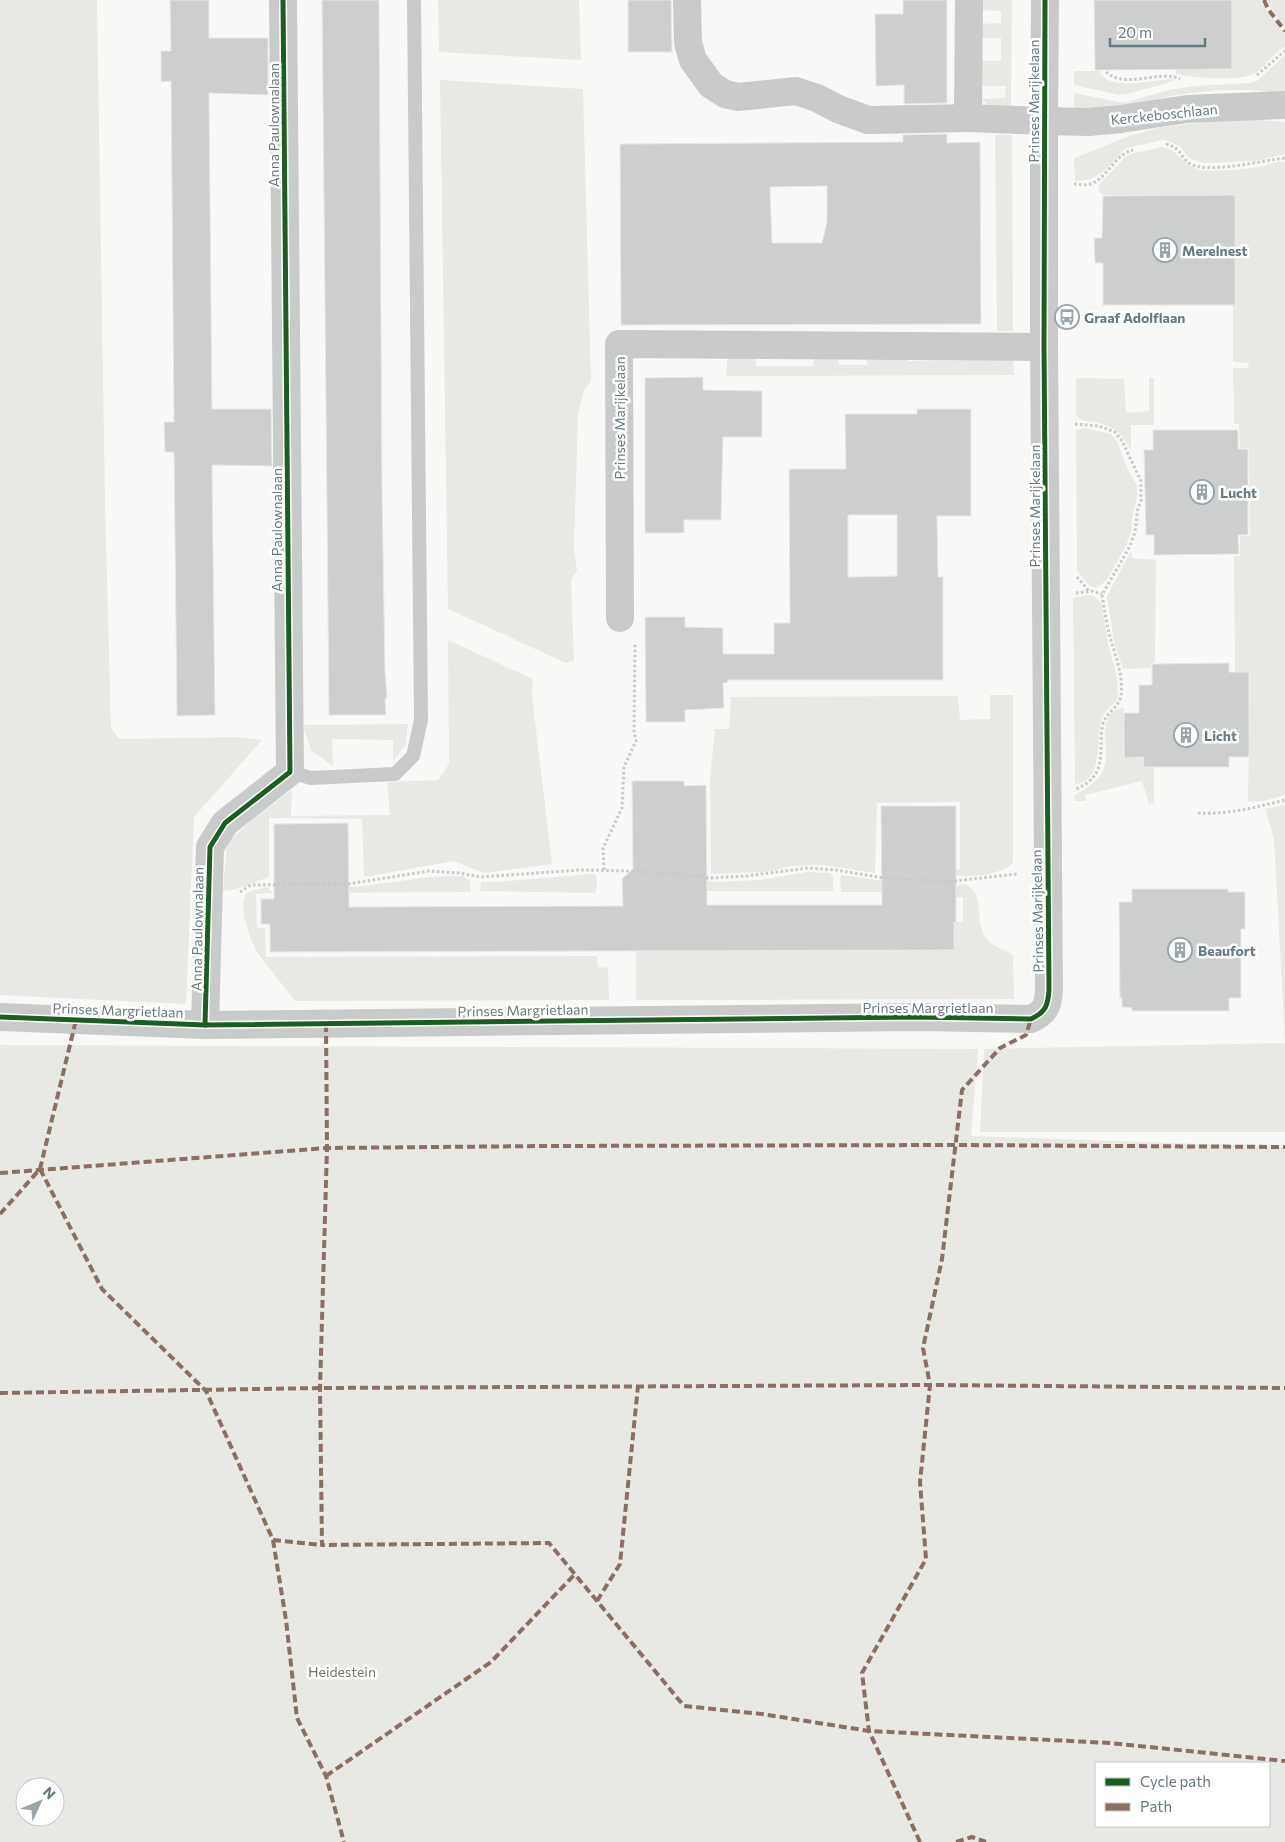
<svg xmlns="http://www.w3.org/2000/svg" width="1285" height="1842" font-family="Commissioner,sans-serif">
  <rect width="100%" height="100%" fill="#f8f8f7"/>
  <g fill="#e8e9e5" fill-rule="evenodd">
    <polygon points="0,0 97,0 105,503 111,727 119,739 240,737 262,740 194,817 186,1004 0,995"/>
    <polygon points="438,0 579,0 581,60 439,52"/>
    <polygon points="981,0 1012,0 1011,109 990,108 982,99 1005,98 1006,86 982,86 982,61 1001,61 1001,38 982,38 981,24 1001,23 1001,11 981,10"/>
    <path d="M1231,0H1261L1267,11L1285,33V47C1272,53 1267,66 1255,73C1241,82 1193,78 1176,74V70H1232Z"/>
    <polygon points="1266,0 1285,0 1285,28 1282,25"/>
    <polygon points="1285,55 1285,93 1249,90 1219,90 1175,95 1110,111 1074,108 1074,93 1119,102 1128,102 1169,90 1194,86 1249,83 1257,81"/>
    <path d="M1074,71H1099C1101,74 1104,78 1108,80C1127,88 1153,80 1173,79L1174,81L1127,94L1119,95L1074,85Z"/>
    <polygon points="440,80 583,89 591,381 584,390 578,415 574,549 577,571 571,580 574,661 566,663 448,609"/>
    <path d="M1237,118L1285,122V154L1255,161L1204,163L1189,158L1179,146L1168,141L1162,140L1127,148L1123,151C1109,166 1098,182 1075,181L1074,158L1129,136L1158,128Z"/>
    <polygon points="995,135 1012,135 1013,331 997,331"/>
    <path d="M1162,147C1179,149 1183,167 1201,170C1215,172 1244,169 1259,167C1267,166 1276,160 1285,162V795L1264,801L1248,802L1250,672H1235L1234,556H1240V536H1250L1249,448H1240L1239,424H1234L1233,368H1248L1249,363L1233,362V305H1235V195H1103L1098,190L1100,184L1125,157L1131,154Z"/>
    <polygon points="907,353 908,361 1006,360 1013,357 1014,375 726,376 728,356 755,356 756,366 813,366 814,356 838,356 839,365 867,365 867,356"/>
    <path d="M1076,378L1124,379L1126,413L1149,411V378H1154V425H1131V451C1124,436 1115,426 1098,423C1089,420 1082,423 1076,415Z"/>
    <polygon points="1085,428 1111,434 1117,441 1128,470 1137,485 1137,497 1133,512 1131,532 1126,546 1106,581 1096,588 1090,586 1077,571 1076,430"/>
    <polygon points="1131,551 1132,558 1156,560 1155,662 1151,663 1151,668 1123,669 1115,646 1107,596"/>
    <path d="M1088,595L1094,596L1101,603L1109,648L1117,676L1118,697C1115,705 1105,709 1102,718C1095,737 1105,782 1075,784L1073,598Z"/>
    <path d="M448,640L533,679L532,695L552,864L484,873L454,861L364,877L362,819L269,818V877C255,882 238,891 223,891L227,843L253,819L292,790L291,816L390,815L387,782L438,780L449,764Z"/>
    <path d="M990,695H1014V698H1013V863C995,878 967,877 945,875L946,869H960V802L877,803L875,873L823,865L793,866L765,872L711,874L710,779L715,729H729L731,697L958,696L960,720L990,719Z"/>
    <path d="M1124,707L1123,758H1143L1144,767H1154V803L1149,804L1142,781L1085,795L1086,801H1075L1074,796C1084,789 1099,782 1103,771C1112,749 1093,715 1124,707Z"/>
    <polygon points="408,724 406,744 393,761 393,740 332,739 333,766 311,750 304,729 304,725"/>
    <polygon points="1285,805 1285,1132 980,1132 984,1049 1285,1043 1274,839 1265,809"/>
    <polygon points="807,872 830,873 833,877 833,891 643,891 676,878 716,882 760,880"/>
    <path d="M592,874L596,875C598,882 597,886 595,893L480,891L481,882H497Z"/>
    <polygon points="842,875 892,882 944,892 841,892 840,877"/>
    <polygon points="463,876 470,881 471,892 281,893 285,887 356,887 429,877"/>
    <path d="M965,884C985,893 975,919 984,935C990,947 1003,948 1013,955L1014,999L636,1000V951L954,950V922H963V897H950L958,885Z"/>
    <polygon points="267,887 273,893 256,894 257,928 265,928 266,957 597,956 598,967 608,968 609,1000 295,1001 256,951 250,937 244,917 243,904 245,895 250,891"/>
    <path d="M0,1045L978,1049L971,1136L1285,1147V1842H0ZM1269,1763V1826H1096V1763ZM25,1787H55V1817H25Z"/>
  </g>
  <g fill="#cdcfcf" stroke="#e8e8e6" fill-rule="evenodd">
    <polygon points="170,0 209,0 209,38 268,38 268,95 209,93 212,409 271,409 272,466 212,465 215,715 177,716 174,452 165,452 164,422 174,422 171,81 161,82 161,51 171,51"/>
    <polygon points="322,0 379,0 382,486 385,671 387,697 385,699 386,715 329,715"/>
    <polygon points="628,0 671,0 672,52 628,52"/>
    <polygon points="903,0 947,0 947,103 904,104 904,85 876,86 875,14 903,14"/>
    <polygon points="1094,0 1232,0 1232,69 1095,70"/>
    <path d="M947,134V143L980,142L981,324L621,325L620,144L903,142V135ZM827,186V222L822,243H772L770,187Z"/>
    <polygon points="1235,195 1235,305 1103,305 1103,263 1095,263 1094,238 1102,238 1103,196"/>
    <polygon points="703,377 703,390 762,391 762,437 723,437 721,520 684,520 684,533 645,533 645,378"/>
    <path d="M917,409H971V516H937L938,577H943V680H728V682L723,683L724,708L685,710V722H646L645,617H685V627L723,628V654H774V623H790L789,469H846L845,414H917ZM848,515H897V576L848,577Z"/>
    <polygon points="1153,430 1238,430 1238,449 1248,449 1248,535 1238,535 1239,554 1154,555 1154,535 1146,535 1144,450 1153,450"/>
    <polygon points="1229,663 1229,672 1249,672 1249,757 1229,757 1229,767 1143,767 1144,757 1124,758 1124,713 1139,713 1139,685 1152,685 1152,664"/>
    <polygon points="632,781 684,781 684,786 706,785 707,905 882,905 881,806 956,806 956,922 954,922 954,950 270,952 270,924 261,924 261,899 274,899 274,824 348,823 349,907 623,906 622,879 633,869"/>
    <polygon points="1132,889 1228,889 1228,892 1245,892 1245,929 1241,929 1241,998 1229,998 1229,1011 1132,1011 1132,1008 1122,1007 1122,998 1120,998 1119,902 1132,902"/>
  </g>
  <g fill="none" stroke-linecap="round" stroke-linejoin="round">
    <g stroke="#c7c8c9" stroke-width="3" stroke-dasharray="2.5 2.5" stroke-linecap="butt">
      <path d="M1106,72C1126,90 1160,69 1180,79"/>
      <polyline points="1257,75 1285,51"/>
      <path d="M1166,144C1182,148 1179,156 1189,163C1206,175 1264,160 1285,158"/>
      <path d="M1074,184C1078,184 1083,185 1087,185C1107,181 1114,154 1133,150"/>
      <path d="M1075,424L1099,426L1115,432L1122,441L1141,481V501L1138,508L1135,532L1130,546L1102,595C1104,608 1106,621 1109,633C1114,653 1124,675 1121,696C1119,708 1104,713 1102,728C1099,755 1107,776 1076,789"/>
      <polyline points="1077,577 1089,591"/>
      <polyline points="1076,593 1092,591 1102,594"/>
      <path d="M1198,813C1227,815 1257,807 1285,800"/>
      <polyline points="604,870 603,848 622,808 624,767 636,741 634,732 635,643"/>
      <polyline points="240,892 251,885 348,884 429,871 459,873 480,877 580,870 631,871 678,874 709,878 746,876 808,868 836,870 890,879 954,881 1017,874"/>
    </g>
    <polyline stroke="#c9cbcb" stroke-width="14" points="290,772 311,778 395,774 413,756 421,720 414,0"/>
    <g stroke="#c9cbcb" stroke-width="28">
      <polyline points="687,0 688,43 693,60 711,85 725,94 738,97 796,91 817,98 838,109 868,120 968,118"/>
      <polyline points="969,0 968,118 1044,121 1045,0"/>
      <polyline points="620,618 619,344 1044,347"/>
      <polyline points="205,1025 210,847 225,823 290,772 283,0"/>
    </g>
    <path stroke="#c9cbcb" stroke-width="28" d="M0,1017L205,1025L916,1017L1031,1019C1046,1012 1048,1005 1049,990L1044,347V121L1089,122L1121,119L1187,109L1285,105"/>
    <g stroke="#8d6e63" stroke-width="4" stroke-dasharray="8 4" stroke-linecap="butt">
      <polyline points="1264,0 1268,9 1285,31"/>
      <polyline points="326,1024 327,1148 320,1388 322,1545 549,1543 684,1706 762,1714 869,1731 1110,1743 1285,1761"/>
      <polyline points="40,1169 102,1289 206,1391 273,1540 286,1620 297,1718 326,1776 344,1842"/>
      <polyline points="0,1173 327,1148 545,1146 956,1145 1285,1147"/>
      <polyline points="0,1214 40,1169 76,1020"/>
      <polyline points="0,1393 320,1388 930,1385 1285,1388"/>
      <polyline points="273,1540 322,1545"/>
      <polyline points="597,1601 620,1564 638,1386"/>
      <polyline points="326,1776 491,1662 575,1574"/>
      <polyline points="920,1842 869,1731 862,1673 926,1559 920,1482 930,1385 923,1348 942,1259 962,1090 1000,1048 1026,1035 1031,1019"/>
      <polyline points="956,1842 972,1837 986,1842"/>
    </g>
    <defs>
      <g id="cycleway">
        <path d="M0,1017L205,1025L916,1017L1031,1019C1046,1012 1048,1005 1049,990L1044,347L1045,0"/>
        <polyline points="205,1025 210,847 225,823 290,772 283,0"/>
      </g>
    </defs>
    <use href="#cycleway" stroke="#fff" stroke-width="8"/>
    <use href="#cycleway" stroke="#1b5e20" stroke-width="5"/>
  </g>
  <defs>
    <symbol id="building-ring" viewBox="-11 -11 22 22"><circle r="9.5" fill="#fff" stroke="#98a5aa" stroke-width="1.5"/><path d="M-4-6H4V6H1V3H-1V6H-4ZM-2.5-4.3h1.7v1.8h-1.7ZM.8-4.3h1.7v1.8H.8ZM-2.5-1h1.7V.8h-1.7ZM.8-1h1.7V.8H.8Z" fill="#98a5aa"/></symbol>
    <symbol id="bus-ring" viewBox="-11 -11 22 22"><circle r="9.5" fill="#fff" stroke="#98a5aa" stroke-width="1.5"/><path d="M-5-6H5V4H4V6H2V4H-2V6H-4V4H-5ZM-3.5-4V0h7V-4ZM-3.5 1.2v1.5H-2V1.2ZM2 1.2v1.5H3.5V1.2Z" fill="#98a5aa"/></symbol>
  </defs>
  <g fill-rule="evenodd">
    <use href="#building-ring" x="1151" y="236" width="28" height="28"/>
    <use href="#bus-ring" x="1053" y="303" width="28" height="28"/>
    <use href="#building-ring" x="1188" y="478" width="28" height="28"/>
    <use href="#building-ring" x="1172" y="721" width="28" height="28"/>
    <use href="#building-ring" x="1166" y="936" width="28" height="28"/>
  </g>
  <g text-anchor="middle" dominant-baseline="central" stroke-width="5" stroke-linejoin="round" paint-order="stroke">
    <g font-size="14" fill="#657980" stroke="#fff">
      <text transform="translate(1033 101) rotate(-90)">Prinses Marijkelaan</text>
      <text transform="translate(1164 114) rotate(-6)">Kerckeboschlaan</text>
      <text transform="translate(273 125) rotate(-90)">Anna Paulownalaan</text>
      <text transform="translate(619 418) rotate(-90)">Prinses Marijkelaan</text>
      <text transform="translate(1034 506) rotate(-90)">Prinses Marijkelaan</text>
      <text transform="translate(276 530) rotate(-90)">Anna Paulownalaan</text>
      <text transform="translate(1037 911) rotate(-91)">Prinses Marijkelaan</text>
      <text transform="translate(197 929) rotate(-89)">Anna Paulownalaan</text>
      <text x="928" y="1007">Prinses Margrietlaan</text>
      <text transform="translate(118 1010) rotate(2)">Prinses Margrietlaan</text>
      <text transform="translate(523 1010) rotate(-1)">Prinses Margrietlaan</text>
    </g>
    <g font-size="14" font-weight="bold" fill="#657980" stroke="#fff" text-anchor="start">
      <text x="1182" y="250">Merelnest</text>
      <text x="1084" y="317">Graaf Adolflaan</text>
      <text x="1220" y="492">Lucht</text>
      <text x="1204" y="735">Licht</text>
      <text x="1198" y="950">Beaufort</text>
    </g>
    <g font-size="14" fill="#6b7864" stroke="#fff">
      <text x="342" y="1671">Heidestein</text>
    </g>
  </g>
  <rect x="1095" y="1762" width="175" height="65" fill="#ffffff" stroke="#c1c9cc"/>
  <rect x="1105" y="1778" width="25" height="8" fill="#1b5e20" stroke="#c1c9cc"/>
  <text x="1140" y="1787" font-size="15" fill="#657980">Cycle path</text>
  <rect x="1105" y="1803" width="25" height="8" fill="#8d6e63" stroke="#c1c9cc"/>
  <text x="1140" y="1812" font-size="15" fill="#657980">Path</text>
  <g transform="translate(40 1802) rotate(46)"><circle r="24" fill="#ffffff" stroke="#c1c9cc"/>
  <path d="M0-4L9 19L0 12L-9 19Z" fill="#98a5aa"/>
  <text y="-8" font-size="14" font-weight="bold" text-anchor="middle" fill="#657980">N</text>
  </g>
  <path d="M1110 38v8h95v-8" fill="none" stroke="#657980" stroke-width="2.5"/>
  <text x="1118" y="38" font-size="15" fill="#657980" stroke="#ffffff" stroke-width="4" paint-order="stroke">20 m</text>
</svg>
